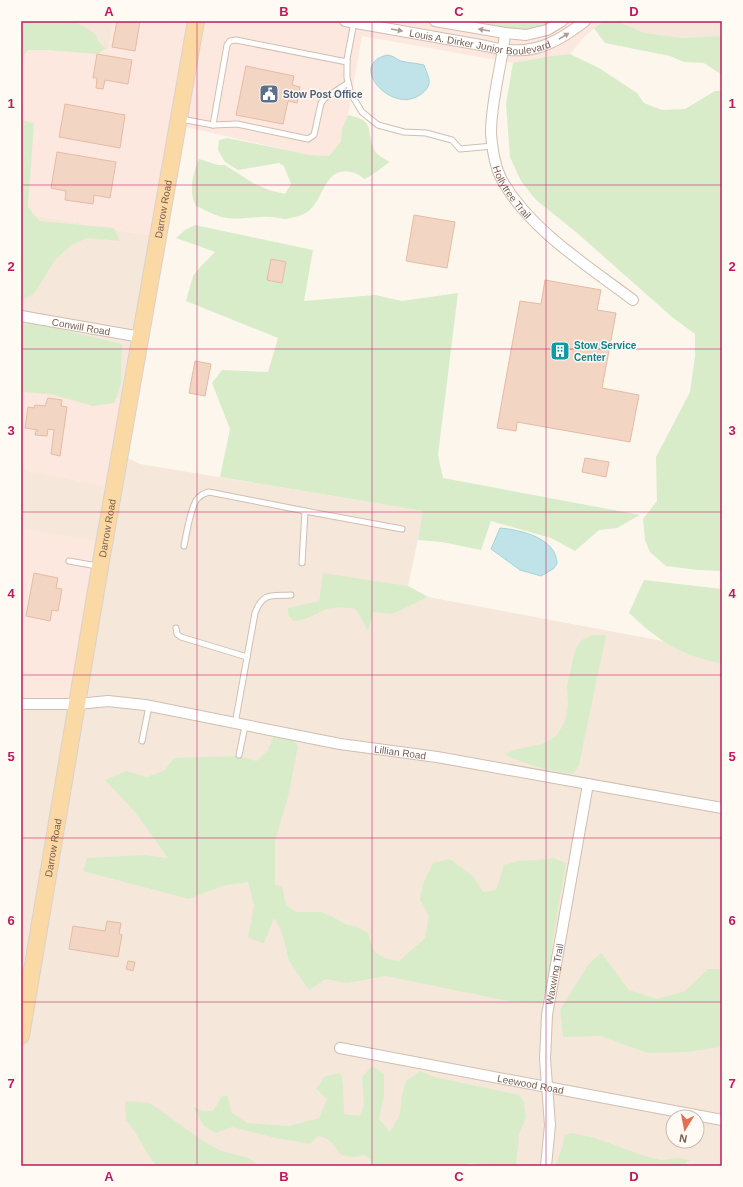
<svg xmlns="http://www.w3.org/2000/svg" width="743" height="1187" font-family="Helvetica,sans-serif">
  <rect width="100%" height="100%" fill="#fdf6ec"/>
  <g fill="#f5e8da" fill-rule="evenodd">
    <polygon points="21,21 113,21 109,51 21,35"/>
    <polygon points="627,21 722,21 722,52 624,35"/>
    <path d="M21,213L140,234L158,235L120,454L140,464L424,511L408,586L428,597L722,652V1166H21ZM673,1117H697V1141H673Z"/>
  </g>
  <g fill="#fde8e0">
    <polygon points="113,21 196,21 158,235 140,234 21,213 21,35 108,51"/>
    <polygon points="198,21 626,21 626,25 601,23 583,38 570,54 551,56 513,63 362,36 348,115 342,129 341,141 329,156 309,155 181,126"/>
    <polygon points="21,382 130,401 114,488 21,470"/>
    <polygon points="21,528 105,542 78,704 21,704"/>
  </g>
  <g fill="#d8ecc9">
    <polygon points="24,21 73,21 85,27 97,36 97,40 106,49 97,54 48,50 28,50 21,60 21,32"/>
    <polygon points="436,21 562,21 526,35"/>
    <polygon points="609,21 617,21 644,33 682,38 722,36 722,75 704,63 684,62 670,56 605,43 594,28 601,23"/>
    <polygon points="570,54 599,68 637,93 644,103 662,110 685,109 715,91 722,91 722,571 698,570 666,566 650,552 645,540 643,519 657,501 656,457 690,392 695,356 695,334 672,317 576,232 536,200 521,181 510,157 506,104 513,63 551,56"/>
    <path d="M348,115C375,121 366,128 373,147C376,155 383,158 390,162C382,167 371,177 364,179C360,175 356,173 351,172C322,166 325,204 304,214C299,216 291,218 286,219C281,219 276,217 271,217C256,216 241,220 227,218C217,217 205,210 196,206C188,192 193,173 199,159L218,165H225L253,183L269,190L285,194L291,184L284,166L279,163L238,170L225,162L218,150L219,140L227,138L292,151L309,155L329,156L341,141L342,129Z"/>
    <polygon points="21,120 34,123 28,207 39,221 114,228 120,241 87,238 71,245 55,260 34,294 21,301"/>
    <polygon points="195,225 313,250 304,301 375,295 402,301 458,293 438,455 443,478 640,515 617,528 599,530 575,551 551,538 491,521 481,550 442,542 418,540 423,511 220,477 230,429 212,383 222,370 268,372 278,338 186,301 193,276 201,266 215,252 176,238 185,230"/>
    <polygon points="21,323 46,326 122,344 121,384 114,403 93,406 50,394 21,392"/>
    <path d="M323,573L408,586L428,597L392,614L373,612L368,631L356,609C349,608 340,607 333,608C319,610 305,622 293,621L288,614V608L319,601Z"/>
    <path d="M644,580L722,589V664C707,660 689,656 675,648C658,639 643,626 629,613Z"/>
    <path d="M592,635H606L579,765L573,774C549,772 527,764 505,755L513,750L542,744L556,736L565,722L568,704L567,687L575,650L582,640Z"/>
    <path d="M274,735L290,737L298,746L288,797L275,841V885L282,886L286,905L296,912H321L331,916L347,925L355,926L368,933C373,954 378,958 399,961L425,938L429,916L420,900L423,884L433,863L450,859L474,877L483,892L496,890L504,865L518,861L539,860L553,858L566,863L553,939L550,972L542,1003L508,1001L386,976L347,983L326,979L309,990L289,961L282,932L274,918L264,943L248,938L254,905L248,882L222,886L189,899L83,871L87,858L143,855L168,858L135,812L105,780L126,771L147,777L165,770L174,758L235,756L257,761L268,750Z"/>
    <polygon points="601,953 629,990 657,999 685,991 708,969 722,969 722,1047 685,1052 648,1053 600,1036 563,1037 560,1010 588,965"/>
    <path d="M372,1066L384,1074V1096L379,1119L390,1132L400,1114L402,1095L406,1081L420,1071L434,1077L519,1095L524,1102L526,1118L519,1134L516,1166C507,1166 498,1167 489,1166C479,1165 470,1160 461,1166H369L372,1162L365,1155L354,1157L341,1155C334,1146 330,1137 318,1136L310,1144L276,1138L232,1127L216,1133L204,1126L193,1107L203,1111H213L222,1096H228L231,1112L247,1123L289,1126L319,1118L327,1099L316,1089L325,1076L341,1073L343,1084L344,1114L359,1116L364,1106L362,1077Z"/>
    <polygon points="125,1101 150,1103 206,1143 221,1151 249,1158 259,1166 156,1166 145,1150 136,1133 126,1120"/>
    <polygon points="572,1133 595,1138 639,1154 660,1160 679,1158 690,1160 682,1166 555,1166 563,1145 564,1135"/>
  </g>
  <g fill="#bfe3e8" stroke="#a5d3da">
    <path d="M388,55C394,56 396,59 401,61C408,63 417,63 424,65C429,79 434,85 420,95C391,115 346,63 388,55Z"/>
    <path d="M500,528C521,530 557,538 557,564L553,569L541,576L520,570L491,549Z"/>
  </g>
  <g fill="#f3d5c3" stroke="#e6bba3">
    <polygon points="117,21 140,21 135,51 112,47"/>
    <polygon points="97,54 132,60 128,84 105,80 103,89 96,88 97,78 93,78"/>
    <polygon points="246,66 294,76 292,85 300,87 297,103 288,101 283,124 236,115"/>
    <polygon points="65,104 125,115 120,148 59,137"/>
    <polygon points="57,152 116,162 110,198 94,195 93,204 65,200 66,191 51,188"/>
    <polygon points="414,215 455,222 447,268 406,261"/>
    <polygon points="271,259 286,262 282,283 267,280"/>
    <polygon points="545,280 601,290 597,310 616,313 602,388 639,395 630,442 517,422 516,431 497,428 520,301 541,304"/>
    <polygon points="195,361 211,364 205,396 189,393"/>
    <polygon points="48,398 62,400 61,406 67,407 60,456 51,454 54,430 48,429 47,436 35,435 36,431 38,431 38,430 25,428 28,407 34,408 35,405 45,406"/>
    <polygon points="585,458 609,462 606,477 582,472"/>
    <polygon points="34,573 58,578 56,588 62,589 58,611 52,610 50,621 26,616"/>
    <polygon points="107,921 121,923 119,934 122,935 118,957 69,949 73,926 105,931"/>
    <polygon points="128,961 135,962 133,971 126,969"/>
  </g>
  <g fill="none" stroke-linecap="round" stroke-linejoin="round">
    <defs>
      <g id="service">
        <polyline points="354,22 347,59 347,78 351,94 362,112 378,125 404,132 426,133 452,140 460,149 493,146"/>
        <polyline points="181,119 213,125 227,45 230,41 236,40 347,62"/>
        <polyline points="213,125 237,124 308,139 314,135 321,103 325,98 348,83"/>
        <path d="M184,546C186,535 191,505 198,498C202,494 205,493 209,492L305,511"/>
        <polyline points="69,561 97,566"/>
        <polyline points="302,563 305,511 402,529"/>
        <polyline points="176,628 177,634 181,637 247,657"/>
        <path d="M235,724L255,613C263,592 271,596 291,595"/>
        <polyline points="142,741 149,706"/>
        <polyline points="239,755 245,726"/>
      </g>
      <g id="minor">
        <path id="s1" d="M345,21L486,46C527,57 552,47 585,21"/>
        <polyline points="435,21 505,33 526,35 547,30 562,21"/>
        <path id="s2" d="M505,33C502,66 491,99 491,133C492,147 495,167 502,180C530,230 588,266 633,300"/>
        <path id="s3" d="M21,316L141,337"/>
        <path id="s4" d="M21,704H78L108,701L145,705L340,744L437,757L722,808"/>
        <path id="s5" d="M340,1048L722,1120"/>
        <path id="s6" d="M546,1166L550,1125L545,1059L547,1015L588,784"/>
      </g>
      <g id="primary">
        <path id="s7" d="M21,1036L100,567L196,21"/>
      </g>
    </defs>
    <use href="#service" stroke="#d1beb0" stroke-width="7"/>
    <use href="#minor" stroke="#d1beb0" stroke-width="12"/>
    <use href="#primary" stroke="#dad1cd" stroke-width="18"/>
    <use href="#service" stroke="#fff" stroke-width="5"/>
    <use href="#minor" stroke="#fff" stroke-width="10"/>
    <use href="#primary" stroke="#fbd9a5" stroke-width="16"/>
  </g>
  <defs><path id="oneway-solid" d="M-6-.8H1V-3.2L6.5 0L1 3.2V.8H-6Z"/></defs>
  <g fill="#af9d94">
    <use href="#oneway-solid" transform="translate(397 30) rotate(10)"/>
    <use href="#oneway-solid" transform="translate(484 30) rotate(-170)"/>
    <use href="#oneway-solid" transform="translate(564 36) rotate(-31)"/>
  </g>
  <path fill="none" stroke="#c2185b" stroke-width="1" stroke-opacity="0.55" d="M197,21V1166M372,21V1166M546,21V1166M21,185H722M21,349H722M21,512H722M21,675H722M21,838H722M21,1002H722"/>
  <defs>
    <symbol id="civic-square" viewBox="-11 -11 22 22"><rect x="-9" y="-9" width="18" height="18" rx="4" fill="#5c6f8a" stroke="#fffaf3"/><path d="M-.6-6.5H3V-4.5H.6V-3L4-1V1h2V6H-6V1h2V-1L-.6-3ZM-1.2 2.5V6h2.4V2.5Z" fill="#fff"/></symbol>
    <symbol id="building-square" viewBox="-11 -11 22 22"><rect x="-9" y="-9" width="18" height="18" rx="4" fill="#0f9aa8" stroke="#fffaf3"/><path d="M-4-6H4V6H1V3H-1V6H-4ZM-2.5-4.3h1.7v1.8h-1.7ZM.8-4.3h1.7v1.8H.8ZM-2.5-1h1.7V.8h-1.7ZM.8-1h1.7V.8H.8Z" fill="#fff"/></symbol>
  </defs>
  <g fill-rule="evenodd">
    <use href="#civic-square" x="258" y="83" width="22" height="22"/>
    <use href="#building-square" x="549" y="340" width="22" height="22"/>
  </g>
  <g text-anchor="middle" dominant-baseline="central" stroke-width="3" stroke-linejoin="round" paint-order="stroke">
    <g font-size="10" fill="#7a5c4d" stroke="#fffaf3">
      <text stroke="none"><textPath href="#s1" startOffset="137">Louis A. Dirker Junior Boulevard</textPath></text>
      <text stroke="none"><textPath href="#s2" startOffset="165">Hollytree Trail</textPath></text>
      <text stroke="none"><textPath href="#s7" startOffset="839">Darrow Road</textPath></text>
      <text stroke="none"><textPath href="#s3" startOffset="61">Conwill Road</textPath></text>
      <text stroke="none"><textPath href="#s7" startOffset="515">Darrow Road</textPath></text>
      <text stroke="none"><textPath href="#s4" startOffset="384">Lillian Road</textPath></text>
      <text stroke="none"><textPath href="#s7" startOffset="191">Darrow Road</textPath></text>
      <text stroke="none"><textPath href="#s6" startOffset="193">Waxwing Trail</textPath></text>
      <text stroke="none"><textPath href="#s5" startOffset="194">Leewood Road</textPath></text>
    </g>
    <g font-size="10" font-weight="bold" fill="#4e5e75" stroke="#fffaf3" text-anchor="start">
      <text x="283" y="94">Stow Post Office</text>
    </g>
    <g font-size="10" font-weight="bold" fill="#0d838f" stroke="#fffaf3" text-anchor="start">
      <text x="574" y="345">Stow Service<tspan x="574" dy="12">Center</tspan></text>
    </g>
  </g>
  <rect width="743" height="1187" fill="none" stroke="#fffaf3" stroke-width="44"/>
  <g transform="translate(685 1129) rotate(190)"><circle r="19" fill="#fffaf3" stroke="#cabbb1"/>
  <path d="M0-3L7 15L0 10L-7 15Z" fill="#e76f51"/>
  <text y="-6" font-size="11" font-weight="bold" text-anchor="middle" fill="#7a5c4d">N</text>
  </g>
  <rect x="22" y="22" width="699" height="1143" fill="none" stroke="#c2185b" stroke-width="1.5"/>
  <g font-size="13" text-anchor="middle" font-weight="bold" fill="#c2185b">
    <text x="109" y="16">A</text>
    <text x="284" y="16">B</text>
    <text x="459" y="16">C</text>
    <text x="634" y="16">D</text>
    <text x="11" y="108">1</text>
    <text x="732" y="108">1</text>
    <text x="11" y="271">2</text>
    <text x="732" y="271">2</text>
    <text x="11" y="435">3</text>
    <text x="732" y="435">3</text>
    <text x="11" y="598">4</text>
    <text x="732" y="598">4</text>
    <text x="11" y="761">5</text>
    <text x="732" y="761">5</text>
    <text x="11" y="925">6</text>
    <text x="732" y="925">6</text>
    <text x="11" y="1088">7</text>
    <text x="732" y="1088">7</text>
    <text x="109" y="1181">A</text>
    <text x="284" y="1181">B</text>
    <text x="459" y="1181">C</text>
    <text x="634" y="1181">D</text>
  </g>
</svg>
